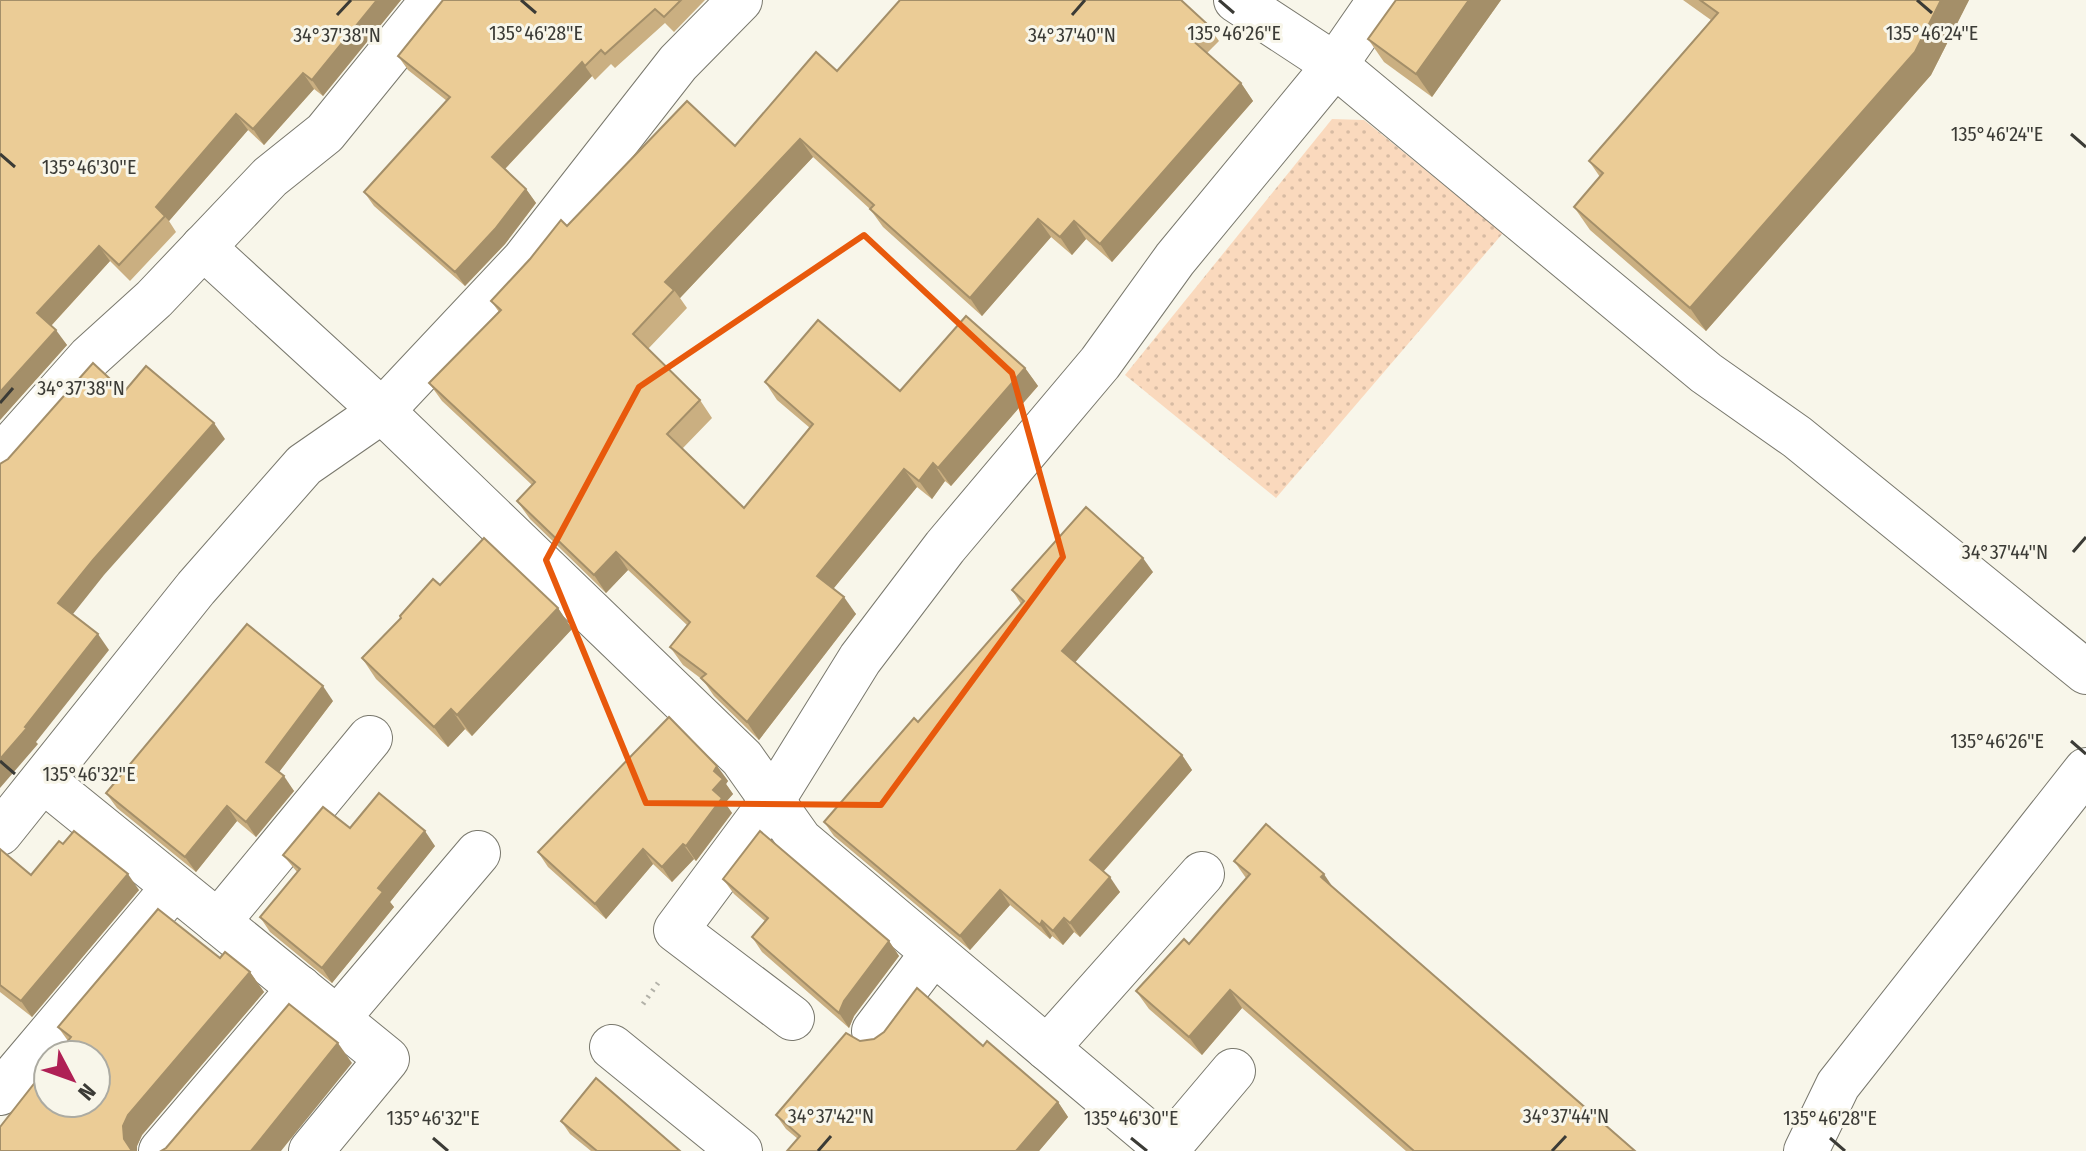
<svg xmlns="http://www.w3.org/2000/svg" width="2086" height="1151" font-family="'Fira Sans Condensed',sans-serif">
  <defs>
    <pattern id="park-dots" width="8" height="8" patternUnits="userSpaceOnUse" patternTransform="scale(2)"><rect width="8" height="8" fill="#fad9bd"/><path d="M2 2h.1M6 6h.1" fill="none" stroke="#d7bba3" stroke-width="1.8" stroke-linecap="round"/></pattern>
  </defs>
  <rect width="100%" height="100%" fill="#f8f6ea"/>
  <polygon fill="url(#park-dots)" points="1332,119 1364,120 1503,233 1276,498 1125,375"/>
  <g fill="none" stroke-linecap="round" stroke-linejoin="round">
    <defs>
      <g id="street">
        <polyline points="1236,0 1335,65 1706,373 1797,437 2086,672"/>
        <polyline points="203,247 382,411 742,758 800,840 1167,1149 1233,1071"/>
        <polyline points="0,458 90,357 154,299 270,177 325,133 433,0"/>
        <polyline points="44,781 387,1059 311,1151"/>
        <polyline points="0,833 196,588 304,465 382,411 524,260 678,63 740,0"/>
        <polyline points="218,922 370,738"/>
        <polyline points="792,1018 676,930 772,801 860,659 945,547 1100,363 1175,259 1335,65 1380,0"/>
        <polyline points="337,1019 478,853"/>
        <polyline points="874,1031 933,953"/>
        <polyline points="612,1047 740,1151"/>
        <polyline points="1047,1048 1202,874"/>
        <polyline points="0,1093 174,887"/>
        <polyline points="161,1151 300,988"/>
        <polyline points="1806,1151 1838,1085 2086,770"/>
      </g>
    </defs>
    <use href="#street" stroke="#79786d" stroke-width="46"/>
    <polyline stroke="#b2b1a8" stroke-width="5" stroke-dasharray="2 6" stroke-linecap="butt" points="643,1004 658,983"/>
    <use href="#street" stroke="#fff" stroke-width="44"/>
  </g>
  <g fill="#caaf81">
    <polygon points="0,0 401,0 323,96 314,89 264,145 248,130 169,221 176,232 130,281 110,261 51,326 67,345 0,420"/>
    <polygon points="443,0 705,0 674,32 665,23 615,68 611,64 595,80 592,76 505,169 526,189 536,203 505,244 465,286 374,206 364,192 447,101 408,70 398,56"/>
    <polygon points="1396,0 1501,0 1432,97 1384,62 1368,39"/>
    <polygon points="1683,0 1969,0 1931,75 1706,331 1590,230 1574,207 1600,177 1589,161 1711,20"/>
    <polygon points="1206,23 1219,41 1207,53 1241,83 1253,101 1112,262 1086,239 1072,255 1051,237 982,316 883,227 870,209 813,157 680,298 687,308 648,349 700,400 712,418 682,449 744,508 810,428 777,400 765,382 900,391 1025,368 1038,386 951,486 945,481 932,499 917,487 833,589 856,614 759,740 714,696 703,680 683,665 670,647 687,625 628,570 606,593 530,519 517,501 532,485 442,401 429,383 499,312 491,301 567,226 735,146 837,71"/>
    <polygon points="1153,572 1075,662 1182,755 1192,770 1103,872 1120,892 1080,937 1074,932 1063,945 1052,936 1050,939 1010,905 970,950 834,836 824,822 918,722 1021,604 1012,590"/>
    <polygon points="440,585 558,608 572,629 472,736 465,729 448,747 376,679 362,658"/>
    <polygon points="333,701 279,772 294,791 256,837 237,821 196,872 117,808 106,793"/>
    <polygon points="717,766 728,781 726,784 733,794 725,803 732,813 696,861 694,859 672,882 653,864 606,919 548,867 538,852"/>
    <polygon points="350,828 435,846 390,902 394,907 332,983 270,932 260,917 297,872 283,855"/>
    <polygon points="0,849 31,875 139,890 32,1017 0,992"/>
    <polygon points="1234,861 1333,888 1635,1151 1406,1151 1242,1008 1202,1055 1149,1009 1136,991 1189,944 1246,878"/>
    <polygon points="723,879 889,941 899,956 854,1016 849,1028 762,952 752,937 765,921 734,894"/>
    <polygon points="220,958 250,972 264,992 142,1135 137,1146 137,1151 0,1151 68,1041 58,1027"/>
    <polygon points="860,1041 983,1046 1058,1102 1068,1117 1039,1151 787,1151 798,1139 786,1129 776,1115"/>
    <polygon points="561,1121 680,1151 591,1151 570,1134"/>
  </g>
  <g fill="#a48f69">
    <polygon points="377,0 401,0 323,96 312,80"/>
    <polygon points="1469,0 1501,0 1432,97 1416,74"/>
    <polygon points="1941,0 1969,0 1931,75 1706,331 1690,308"/>
    <polygon points="582,62 592,76 502,172 492,157"/>
    <polygon points="303,73 314,89 264,145 253,129"/>
    <polygon points="1241,83 1253,101 1112,262 1100,244"/>
    <polygon points="236,114 248,130 169,221 156,207"/>
    <polygon points="800,139 813,157 680,298 674,290 665,282"/>
    <polygon points="526,189 536,203 505,244 465,286 455,272"/>
    <polygon points="1038,219 1051,237 982,316 970,298"/>
    <polygon points="1074,221 1086,239 1072,255 1060,237"/>
    <polygon points="99,246 110,261 48,329 37,313"/>
    <polygon points="56,330 67,345 0,420 0,392"/>
    <polygon points="1025,368 1038,386 951,486 938,468"/>
    <polygon points="214,423 225,439 104,575 69,619 58,603 93,560"/>
    <polygon points="933,463 945,481 932,499 919,481"/>
    <polygon points="904,469 917,487 829,594 817,576"/>
    <polygon points="616,552 628,570 606,593 594,575"/>
    <polygon points="1143,558 1153,572 1072,666 1062,651"/>
    <polygon points="844,597 856,614 759,740 747,722"/>
    <polygon points="558,608 572,629 472,736 457,715"/>
    <polygon points="98,634 109,650 36,742 38,744 0,788 0,759"/>
    <polygon points="323,686 333,701 276,776 266,762"/>
    <polygon points="451,709 465,729 448,747 434,727"/>
    <polygon points="1182,755 1192,770 1100,875 1090,860"/>
    <polygon points="717,766 728,781 726,784 733,794 725,803 732,813 696,861 686,846 713,790 714,771"/>
    <polygon points="284,776 294,791 256,837 246,822"/>
    <polygon points="227,806 237,821 196,872 185,857"/>
    <polygon points="425,831 435,846 390,902 394,907 332,983 322,968 378,888"/>
    <polygon points="683,844 694,859 672,882 662,867"/>
    <polygon points="643,849 653,864 606,919 595,904"/>
    <polygon points="128,874 139,890 32,1017 21,1001"/>
    <polygon points="1324,874 1336,892 1321,877"/>
    <polygon points="1110,877 1120,892 1080,937 1070,923"/>
    <polygon points="1000,890 1010,905 970,950 960,936"/>
    <polygon points="1064,918 1074,932 1063,945 1053,931"/>
    <polygon points="1042,921 1052,936 1050,939 1040,925"/>
    <polygon points="889,941 899,956 854,1016 849,1028 839,1013 844,1001"/>
    <polygon points="250,972 264,992 142,1135 137,1146 137,1151 132,1151 124,1139 123,1126 128,1115"/>
    <polygon points="1230,990 1242,1008 1202,1055 1189,1037"/>
    <polygon points="338,1043 352,1063 281,1151 251,1151"/>
    <polygon points="1058,1102 1068,1117 1039,1151 1016,1151"/>
  </g>
  <g fill="#ebcc96" stroke="#a48f69" stroke-width="2">
    <polygon points="0,0 377,0 312,80 303,73 253,129 236,114 156,207 165,216 119,265 99,246 37,313 56,330 0,392"/>
    <polygon points="443,0 681,0 664,17 655,9 605,54 601,50 585,66 582,62 492,157 526,189 495,229 455,272 364,192 450,97 398,56"/>
    <polygon points="900,0 1181,0 1206,23 1191,39 1241,83 1100,244 1074,221 1060,237 1038,219 970,298 870,209 874,205 800,139 665,282 674,290 633,334 700,400 667,434 744,508 813,424 765,382 818,320 900,391 966,316 1025,368 938,468 933,463 919,481 904,469 817,576 844,597 747,722 701,678 706,674 670,647 690,622 616,552 594,575 517,501 535,482 429,383 501,310 491,301 530,259 561,220 567,226 687,101 735,146 816,52 837,71"/>
    <polygon points="1396,0 1469,0 1416,74 1368,39"/>
    <polygon points="1700,0 1941,0 1915,52 1690,308 1574,207 1603,173 1589,161 1718,13"/>
    <polygon points="93,363 124,392 146,366 214,423 93,560 58,603 98,634 25,727 27,728 0,759 0,464 8,459"/>
    <polygon points="1086,507 1143,558 1062,651 1182,755 1090,860 1110,877 1070,923 1064,918 1053,931 1042,921 1040,925 1000,890 960,936 824,822 914,718 918,722 1024,601 1012,590"/>
    <polygon points="484,538 558,608 457,715 451,709 434,727 362,658 401,618 400,616 433,579 440,585"/>
    <polygon points="247,624 323,686 266,762 284,776 246,822 227,806 185,857 106,793"/>
    <polygon points="669,717 717,766 714,771 723,779 713,790 722,798 686,846 683,844 662,867 643,849 595,904 538,852"/>
    <polygon points="379,793 425,831 378,888 383,892 322,968 260,917 300,869 283,855 323,807 350,828"/>
    <polygon points="1266,824 1324,874 1321,877 1635,1151 1414,1151 1230,990 1189,1037 1136,991 1184,939 1189,944 1250,874 1234,861"/>
    <polygon points="74,831 128,874 21,1001 0,985 0,849 31,875 59,841 63,844"/>
    <polygon points="760,831 889,941 844,1001 839,1013 752,937 768,918 723,879"/>
    <polygon points="158,909 220,958 225,952 250,972 128,1115 123,1126 124,1139 132,1151 0,1151 0,1127 48,1066 48,1103 96,1103 96,1055 57,1055 71,1037 58,1027"/>
    <polygon points="917,988 983,1046 987,1041 1058,1102 1016,1151 787,1151 800,1136 776,1115 846,1033 860,1041 874,1039 884,1032"/>
    <polygon points="289,1004 338,1043 251,1151 161,1151 166,1148"/>
    <polygon points="596,1078 680,1151 597,1151 561,1121"/>
  </g>
  <path fill="none" stroke="#e8590c" stroke-width="6" stroke-linejoin="round" d="M864,235L1012,373L1063,557L881,805L646,803L546,560L639,387Z"/>
  <path fill="none" stroke="#3b3b36" stroke-width="3" d="M521,0L536,13M1219,0L1234,13M1917,0L1932,13M337,15L351,0M1072,15L1085,0M2071,134L2086,147M0,154L15,167M0,403L13,388M2073,552L2086,537M2071,741L2086,754M0,761L15,774M433,1138L448,1151M1131,1138L1147,1151M1830,1138L1845,1151M818,1151L831,1136M1552,1151L1566,1136"/>
  <g font-size="20" text-anchor="middle" fill="#3b3b36" stroke="#f8f6ea" stroke-width="6" stroke-linejoin="round" paint-order="stroke">
    <text x="536" y="40">135°46'28"E</text>
    <text x="1234" y="40">135°46'26"E</text>
    <text x="1932" y="40">135°46'24"E</text>
    <text x="1072" y="42">34°37'40"N</text>
    <text x="337" y="42">34°37'38"N</text>
    <text x="1997" y="141">135°46'24"E</text>
    <text x="89" y="174">135°46'30"E</text>
    <text x="81" y="395">34°37'38"N</text>
    <text x="2005" y="559">34°37'44"N</text>
    <text x="1997" y="748">135°46'26"E</text>
    <text x="89" y="781">135°46'32"E</text>
    <text x="831" y="1123">34°37'42"N</text>
    <text x="1566" y="1123">34°37'44"N</text>
    <text x="433" y="1125">135°46'32"E</text>
    <text x="1131" y="1125">135°46'30"E</text>
    <text x="1830" y="1125">135°46'28"E</text>
  </g>
  <g transform="translate(72 1079) rotate(131)"><circle r="38" fill="#f8f6ea" stroke="#acaba2" stroke-width="2"/>
  <path d="M0-6L14 30L0 20L-14 30Z" fill="#af2055"/>
  <text y="-12" font-size="22" font-weight="bold" text-anchor="middle" fill="#3b3b36">N</text>
  </g>
</svg>
